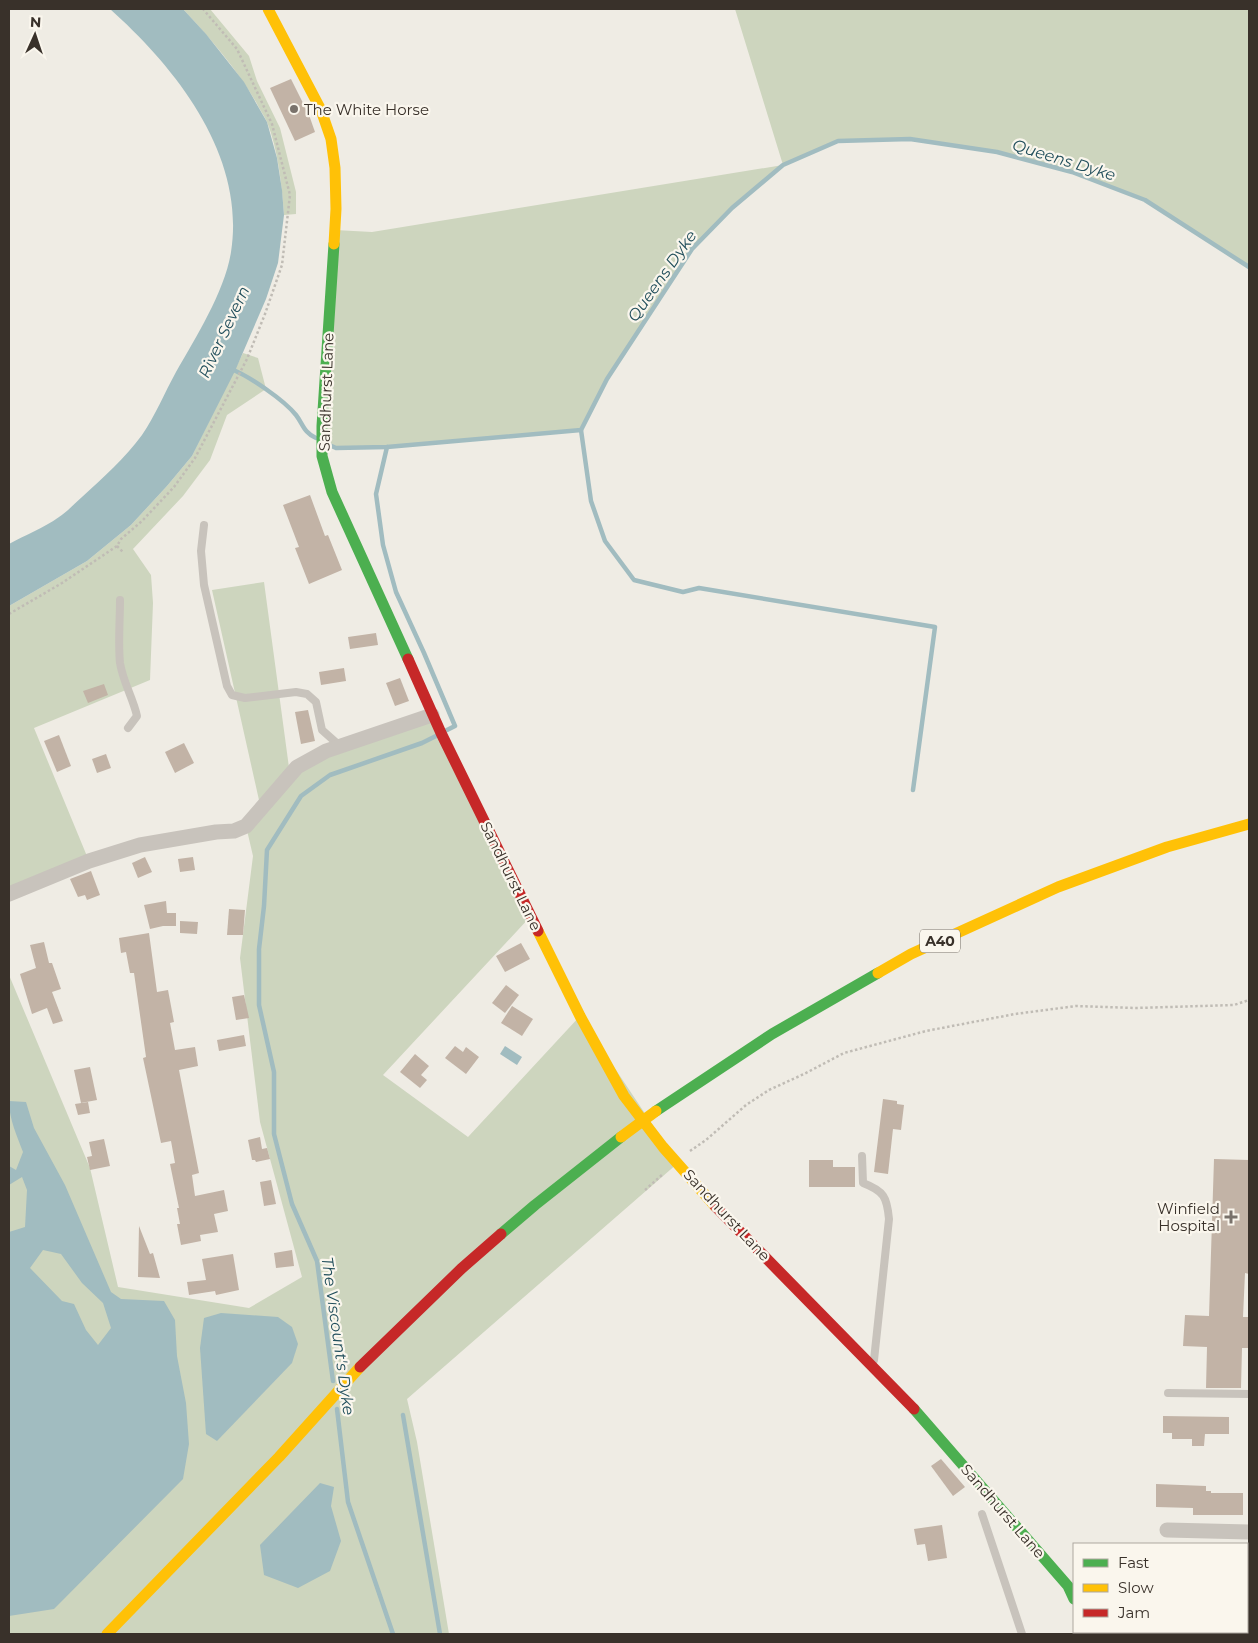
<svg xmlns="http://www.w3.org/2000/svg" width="1258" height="1643" font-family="Montserrat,sans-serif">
  <rect width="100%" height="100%" fill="#efece4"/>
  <g fill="#cdd5be">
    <path d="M183,9H210L249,56L257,81L280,128L296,192V214L284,215C282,186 278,149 267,122C264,115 259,109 256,102C236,68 210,38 183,9Z"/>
    <polygon points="735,9 1249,9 1249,267 1145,200 1072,172 997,152 910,139 838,141 783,165 732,208 692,249 607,379 581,430 387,447 336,448 322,441 335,230 372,232 783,165"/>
    <polygon points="243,353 258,358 266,389 227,415 210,460 183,496 133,549 151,575 153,603 150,680 34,728 89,861 9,894 9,606 87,561 131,525 167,486 192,456"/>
    <polygon points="264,582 290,775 297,767 432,715 530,917 383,1075 468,1137 580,1016 678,1163 407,1399 417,1442 449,1634 9,1634 9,975 90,1168 118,1287 249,1308 302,1277 260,1122 240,958 253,856 246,826 261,809 212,590"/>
  </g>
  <g fill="#a1bcc0" fill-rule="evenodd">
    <path d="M110,9H183L206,34L244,82L267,122L277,158L282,190L284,215L278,263L266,299L235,371L192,456L167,486L131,525L87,561L9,606V544C25,535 44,528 59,517C67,512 74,504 82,497C103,478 125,458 142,435C155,416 165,392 176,372C196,337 225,291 231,252C246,156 177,69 110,9Z"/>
    <polygon points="505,1046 522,1057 517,1065 500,1054"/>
    <path d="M9,1101L26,1102L34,1128L65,1185L111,1292L121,1299L164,1301L175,1320L177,1356L186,1403L189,1444L183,1479L54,1609L9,1616V1232L25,1227L27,1190L22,1177L9,1185V1166L16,1170L23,1152C17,1136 9,1119 9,1101ZM43,1250L61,1254L82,1283L103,1303L111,1328L98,1345L86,1330L74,1304L62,1301L30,1268Z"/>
    <polygon points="221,1313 278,1317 292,1327 298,1344 292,1363 217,1441 206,1434 200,1348 204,1318"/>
    <polygon points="320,1483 334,1487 331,1506 341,1541 330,1571 298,1588 264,1575 260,1545"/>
  </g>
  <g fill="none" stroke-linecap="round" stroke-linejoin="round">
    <g stroke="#a1bcc0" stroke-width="4.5">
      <path d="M231,369C249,376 284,400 296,415C303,424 304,433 316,438"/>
      <polyline points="581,430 591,501 605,541 634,580 683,592 699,588 935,627 913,790"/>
      <polyline points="327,444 336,448 387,447 581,430 607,379 692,249 732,208 783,165 838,141 910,139 997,152 1072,172 1145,200 1249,267"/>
      <polyline points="387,447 376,494 383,545 396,592 424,653 455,726 445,731"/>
      <polyline points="333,1381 317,1261 292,1204 274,1134 274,1072 259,1005 259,949 264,906 267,850 301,796 330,775 422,743 436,736"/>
      <polyline points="337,1409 348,1502 393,1634"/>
      <polyline points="403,1415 440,1634"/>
    </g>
  </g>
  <g fill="#c2b3a6">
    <polygon points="291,79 309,115 315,132 295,141 270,88"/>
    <polygon points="310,495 325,536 328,535 342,570 309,584 295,548 299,547 283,505"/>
    <polygon points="376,633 378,645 350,649 348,637"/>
    <polygon points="344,668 346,681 321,685 319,672"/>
    <polygon points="400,678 409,701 395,706 386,683"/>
    <polygon points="104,684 108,695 88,703 83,691"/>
    <polygon points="308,710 315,741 301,744 295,712"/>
    <polygon points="59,735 71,766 57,772 44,741"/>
    <polygon points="184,743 194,763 175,773 165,752"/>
    <polygon points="106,754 111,768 97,773 92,759"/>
    <polygon points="145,857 152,872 138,878 132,863"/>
    <polygon points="193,857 195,870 180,872 178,859"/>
    <polygon points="91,871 100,895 87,900 85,895 78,897 70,879"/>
    <polygon points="166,901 167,913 176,913 176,926 163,926 150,929 144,905"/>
    <polygon points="229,909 245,910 243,935 227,935"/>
    <polygon points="180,921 198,922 197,934 180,933"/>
    <polygon points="149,933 157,992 168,990 174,1022 170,1023 175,1050 195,1047 198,1066 179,1070 199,1173 192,1175 195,1196 224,1190 228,1211 214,1214 218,1232 200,1235 201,1241 181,1245 177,1224 180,1224 177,1208 179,1208 170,1164 175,1163 171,1141 161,1143 143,1058 146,1057 134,973 130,973 126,952 121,953 119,938"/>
    <polygon points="44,942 49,963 52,963 61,989 52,992 63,1021 53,1024 47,1008 32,1014 20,974 36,968 30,945"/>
    <polygon points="521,943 530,959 505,972 496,956"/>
    <polygon points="506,985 519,995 505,1013 492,1003"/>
    <polygon points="244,995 249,1018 236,1020 232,997"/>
    <polygon points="512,1006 533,1019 522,1036 501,1023"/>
    <polygon points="244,1035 246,1046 219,1051 217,1040"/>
    <polygon points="455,1046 463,1052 466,1047 479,1057 466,1074 445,1058"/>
    <polygon points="415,1054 429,1066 421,1075 427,1080 420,1088 400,1072"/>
    <polygon points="90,1067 97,1100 81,1103 74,1070"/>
    <polygon points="883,1099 897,1101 897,1104 904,1105 901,1130 893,1129 888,1174 874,1172"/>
    <polygon points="88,1102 90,1113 78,1115 75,1104"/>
    <polygon points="260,1137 262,1149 267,1148 270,1159 256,1162 255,1160 252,1160 248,1140"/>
    <polygon points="104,1139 110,1166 90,1170 87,1157 92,1156 89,1142"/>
    <polygon points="1214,1159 1249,1160 1249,1274 1245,1273 1243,1317 1249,1317 1249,1348 1242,1348 1241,1388 1206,1388 1207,1347 1183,1346 1185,1315 1209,1316"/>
    <polygon points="809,1160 833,1160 833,1167 855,1167 855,1187 809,1187"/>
    <polygon points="271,1180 276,1204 264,1206 260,1182"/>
    <polygon points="139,1226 150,1254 153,1253 160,1278 138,1277"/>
    <polygon points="292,1250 294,1266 276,1268 274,1253"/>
    <polygon points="233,1254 239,1290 216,1295 215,1291 189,1295 187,1282 206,1280 202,1259"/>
    <polygon points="1163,1416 1229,1417 1229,1434 1205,1434 1204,1446 1192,1446 1192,1439 1172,1439 1172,1433 1163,1433"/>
    <polygon points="941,1459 965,1487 953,1496 931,1466"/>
    <polygon points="1156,1484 1206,1486 1206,1491 1211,1491 1211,1493 1243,1493 1243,1515 1193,1515 1193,1508 1156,1507"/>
    <polygon points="942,1525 947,1558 928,1561 925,1544 917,1545 914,1529"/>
  </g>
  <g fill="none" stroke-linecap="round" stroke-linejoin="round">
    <g stroke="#c0bcb5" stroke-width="2.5" stroke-dasharray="2.5 2.5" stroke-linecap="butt">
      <polyline points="117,546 123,552"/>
      <polyline points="9,614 62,583 117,546 121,539 142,521 174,487 195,458 247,359 265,314 282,265 290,195 272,124 237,49 203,9"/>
      <polyline points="690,1151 706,1140 746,1105 769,1090 804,1074 844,1053 926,1031 1015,1014 1076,1006 1136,1008 1234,1005 1249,1000"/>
      <polyline points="645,1190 663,1174"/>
    </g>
    <g stroke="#c8c3bc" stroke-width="8">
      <polyline points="204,525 201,551 204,585 227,686 232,695 245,698 296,692 307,694 316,702 322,730 340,746"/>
      <path d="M120,600C120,620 118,643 120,663C123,682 133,698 137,716L128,728"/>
      <path d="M862,1156L863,1183C884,1191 887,1197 889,1219L874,1360"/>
      <polyline points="1168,1393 1249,1394"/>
      <polyline points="982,1514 1022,1634"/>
    </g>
    <g stroke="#c8c3bc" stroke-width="15">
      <polyline points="9,894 89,861 140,845 216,832 234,831 246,826 297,767 326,751 432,715"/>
      <polyline points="1167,1530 1249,1532"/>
      <polyline points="1090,1632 1092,1634"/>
      <polyline points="1206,1632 1207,1634"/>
    </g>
    <g stroke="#4caf50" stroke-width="11">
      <polyline points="334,244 322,426 322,456 332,492 408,659"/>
      <polyline points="656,1111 772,1034 878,973"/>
      <polyline points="501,1234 535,1205 621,1137"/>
      <polyline points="914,1409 1068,1586 1074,1599"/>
    </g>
    <g stroke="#ffc107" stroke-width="11">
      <polyline points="268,9 321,110 331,139 335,168 336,209 334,244"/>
      <polyline points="538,931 580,1016 624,1096 663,1147 715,1206"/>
      <polyline points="878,973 911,954 1058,887 1167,847 1249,824"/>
      <polyline points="107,1634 279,1457 360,1367"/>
    </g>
    <g stroke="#c62828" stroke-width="11">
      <polyline points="408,659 441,733 538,931"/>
      <polyline points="715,1206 914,1409"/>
      <polyline points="360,1367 461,1269 501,1234"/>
    </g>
    <polyline stroke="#ffc107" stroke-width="11" points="621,1137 656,1111"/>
  </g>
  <g fill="#79726b" stroke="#faf6ed" stroke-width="2">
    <circle cx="294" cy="109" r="5"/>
    <path d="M1228.5 1209.5h5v5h5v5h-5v5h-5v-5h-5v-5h5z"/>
  </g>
  <g text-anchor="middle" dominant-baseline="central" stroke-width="4.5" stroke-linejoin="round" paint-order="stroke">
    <rect fill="#faf6ed" stroke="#736c64" stroke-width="1" x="920" y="929.5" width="40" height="23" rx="4"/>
    <g font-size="14" font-weight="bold" fill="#39312a">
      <text x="940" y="941">A40</text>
    </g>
    <g font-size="15" fill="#39312a" stroke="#faf6ed" text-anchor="start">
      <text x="304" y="109">The White Horse</text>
      <text x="1220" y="1208" text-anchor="end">Winfield<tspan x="1220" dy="17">Hospital</tspan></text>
    </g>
    <g font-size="15" fill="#39312a" stroke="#faf6ed">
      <text transform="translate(326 392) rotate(-88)">Sandhurst Lane</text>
      <text transform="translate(511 876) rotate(64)">Sandhurst Lane</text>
      <text transform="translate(727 1215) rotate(47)">Sandhurst Lane</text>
      <text transform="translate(1003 1511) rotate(49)">Sandhurst Lane</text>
    </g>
    <g font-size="16" font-style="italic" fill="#204e5b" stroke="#faf6ed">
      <text transform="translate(1064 160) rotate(17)">Queens Dyke</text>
      <text transform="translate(662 276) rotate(-55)">Queens Dyke</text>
      <text transform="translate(224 332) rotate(-65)">River Severn</text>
      <text transform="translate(338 1336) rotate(82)">The Viscount's Dyke</text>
    </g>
  </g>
  <rect width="1258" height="1643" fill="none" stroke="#39312a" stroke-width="20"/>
  <rect x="1073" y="1543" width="175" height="90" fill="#faf6ed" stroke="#ada79f"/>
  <rect x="1083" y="1559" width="25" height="8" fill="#4caf50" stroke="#ada79f"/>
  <text x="1118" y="1568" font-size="15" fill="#39312a">Fast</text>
  <rect x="1083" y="1584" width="25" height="8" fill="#ffc107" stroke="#ada79f"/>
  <text x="1118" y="1593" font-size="15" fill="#39312a">Slow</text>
  <rect x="1083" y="1609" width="25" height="8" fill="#c62828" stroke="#ada79f"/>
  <text x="1118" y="1618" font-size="15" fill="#39312a">Jam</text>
  <g transform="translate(35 35) rotate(3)" stroke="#faf6ed" stroke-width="4" paint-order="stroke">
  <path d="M0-4L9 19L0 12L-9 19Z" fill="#39312a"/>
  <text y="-8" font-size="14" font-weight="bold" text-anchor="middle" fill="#39312a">N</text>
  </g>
</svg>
